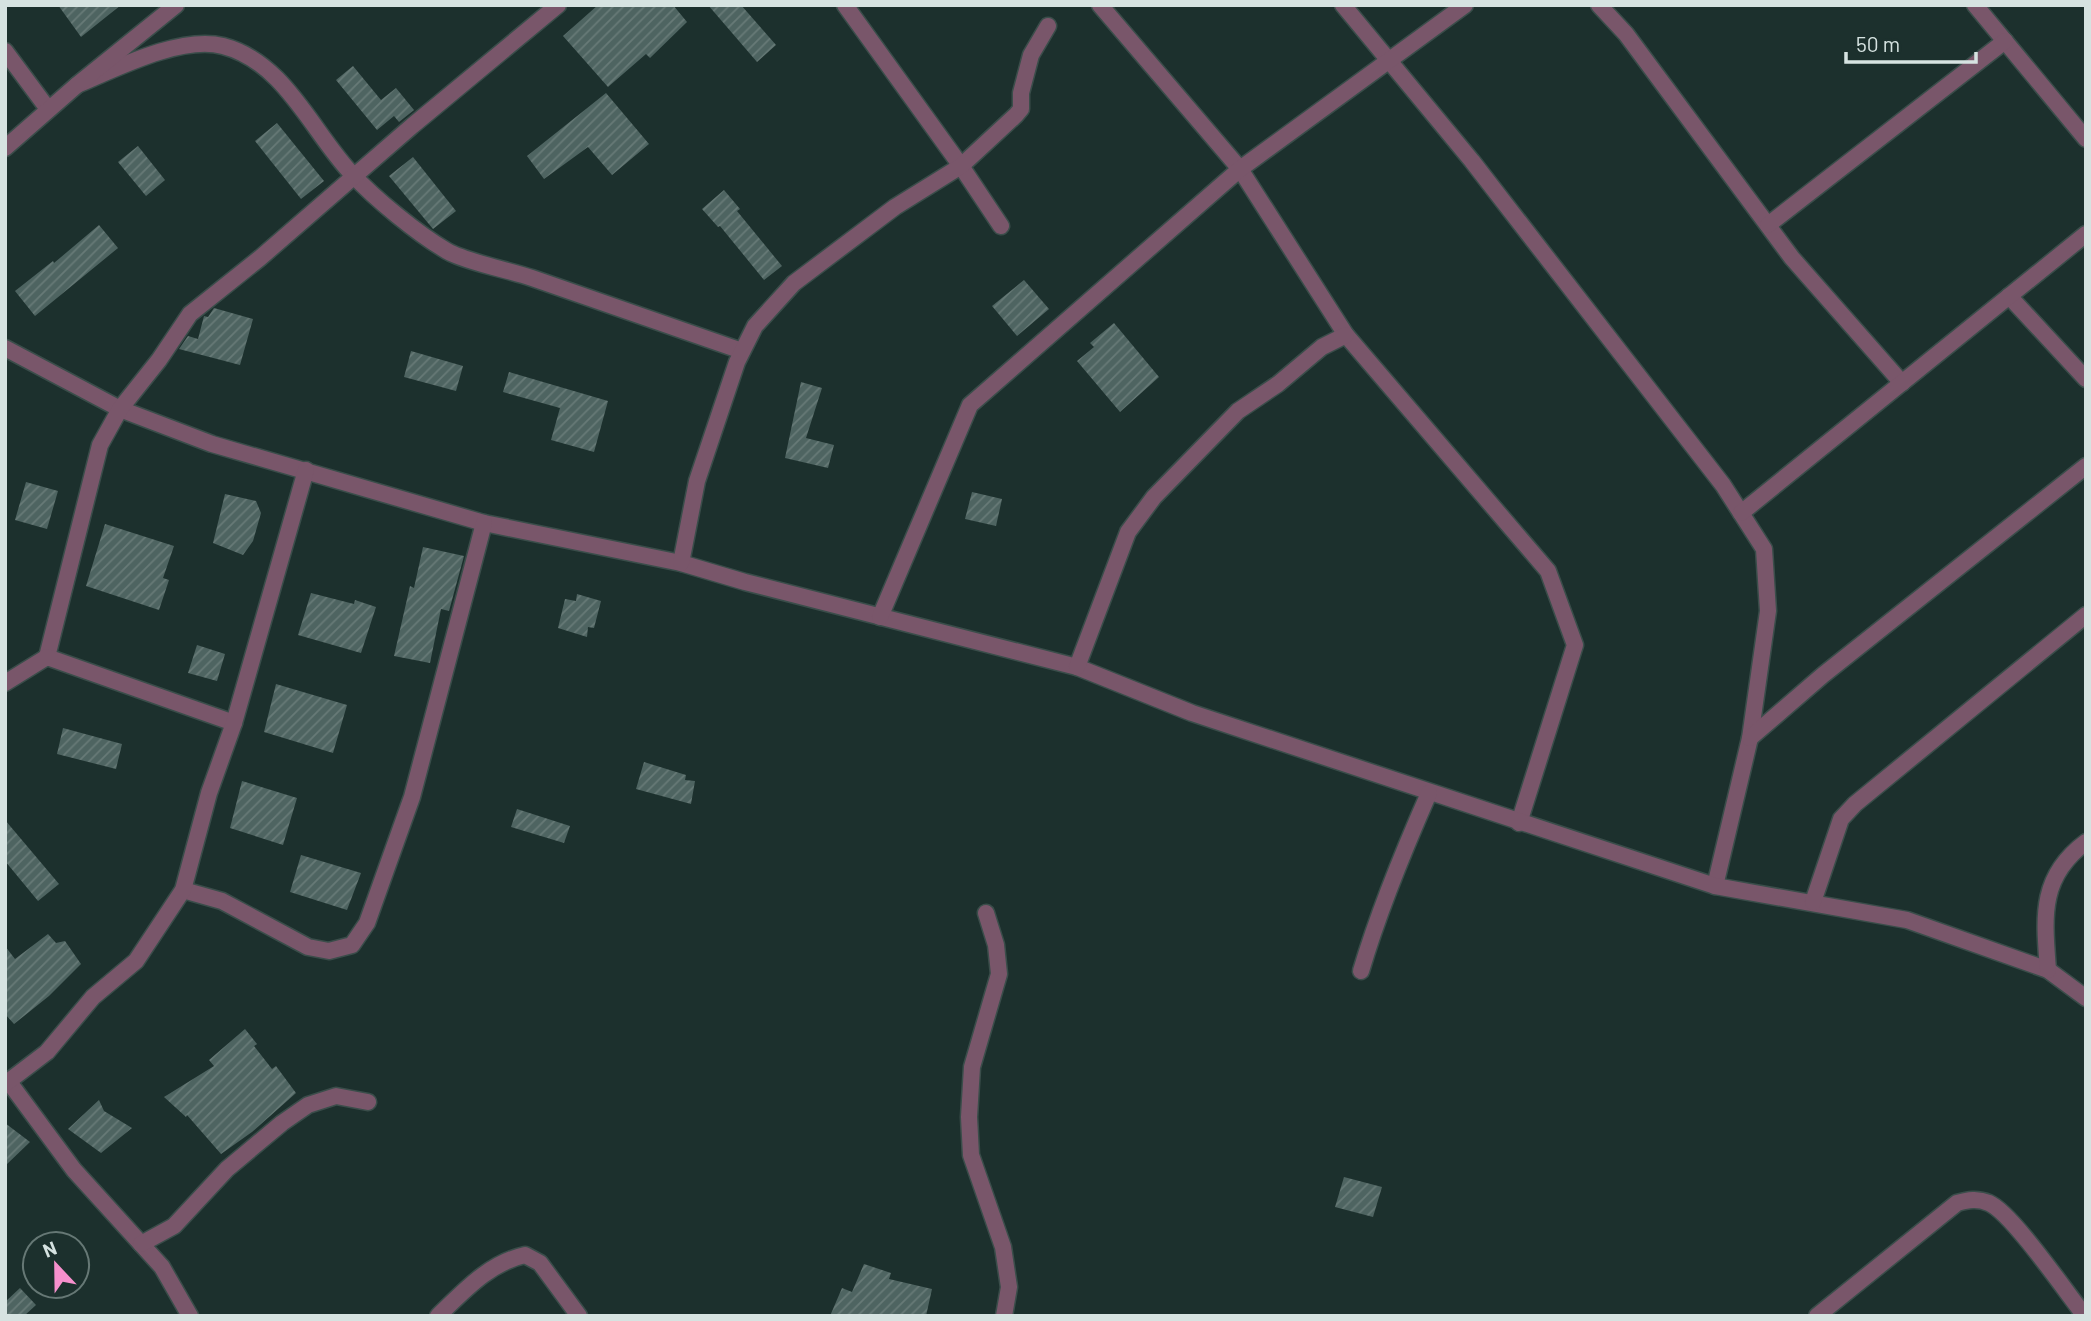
<svg xmlns="http://www.w3.org/2000/svg" width="2091" height="1321" font-family="Barlow,sans-serif">
  <defs>
    <pattern id="building-hatch" width="6" height="6" patternUnits="userSpaceOnUse" patternTransform="scale(1.75)"><rect width="6" height="6" fill="#4e6461"/><path d="M-1 1l2-2M0 6l6-6M5 7l2-2" fill="none" stroke="#677a77"/></pattern>
  </defs>
  <rect width="100%" height="100%" fill="#1c302d"/>
  <g fill="url(#building-hatch)">
    <polygon points="58,5 121,5 81,37"/>
    <polygon points="598,5 673,5 687,22 650,58 646,54 608,87 563,36"/>
    <polygon points="708,5 741,5 776,45 757,62"/>
    <polygon points="353,66 381,100 396,88 414,110 399,122 394,116 377,130 336,80"/>
    <polygon points="606,93 649,144 612,175 588,147 544,179 527,156"/>
    <polygon points="277,123 324,181 301,199 255,141"/>
    <polygon points="138,146 165,180 146,196 118,162"/>
    <polygon points="413,157 456,211 433,229 389,176"/>
    <polygon points="724,190 740,209 737,211 782,266 764,280 720,226 718,227 702,209"/>
    <polygon points="99,225 118,248 35,316 15,291 53,261 54,263"/>
    <polygon points="1024,280 1049,309 1017,336 992,306"/>
    <polygon points="214,308 253,319 240,365 179,349 188,336 198,339 204,316 208,317"/>
    <polygon points="1114,323 1159,377 1120,412 1077,361 1094,347 1090,343"/>
    <polygon points="411,351 463,366 456,391 404,377"/>
    <polygon points="509,372 608,401 594,452 551,440 560,408 503,392"/>
    <polygon points="801,382 822,388 806,438 834,445 828,468 785,458"/>
    <polygon points="26,482 58,491 47,529 15,520"/>
    <polygon points="972,492 1002,499 996,526 965,519"/>
    <polygon points="225,494 256,501 261,513 253,541 243,555 213,543"/>
    <polygon points="105,524 174,546 163,578 169,580 159,610 86,586"/>
    <polygon points="423,547 464,556 449,611 441,609 430,663 394,656 410,586 414,588"/>
    <polygon points="311,593 354,604 355,600 376,607 361,653 298,635"/>
    <polygon points="577,594 601,601 594,628 588,627 587,637 558,628 565,599 576,601"/>
    <polygon points="197,645 225,654 217,681 188,673"/>
    <polygon points="276,684 347,705 333,753 264,732"/>
    <polygon points="63,728 122,744 116,769 57,754"/>
    <polygon points="644,762 686,775 685,780 695,781 691,804 636,789"/>
    <polygon points="242,781 297,798 283,845 230,828"/>
    <polygon points="517,809 570,826 564,843 511,827"/>
    <polygon points="5,820 59,884 38,901 5,861"/>
    <polygon points="301,855 361,873 347,910 290,892"/>
    <polygon points="48,934 56,943 65,941 81,964 49,996 14,1024 5,1014 5,946 15,959"/>
    <polygon points="245,1029 257,1044 254,1046 272,1069 276,1066 296,1093 252,1132 221,1154 187,1115 186,1117 164,1097 214,1066 209,1060"/>
    <polygon points="99,1100 104,1111 132,1128 101,1153 68,1129"/>
    <polygon points="5,1123 30,1142 5,1166"/>
    <polygon points="1344,1177 1382,1187 1373,1217 1335,1207"/>
    <polygon points="864,1264 891,1273 889,1279 932,1289 926,1316 830,1316 842,1288 852,1292"/>
    <polygon points="20,1288 36,1305 24,1316 5,1316 5,1302"/>
  </g>
  <g fill="none" stroke-linecap="round" stroke-linejoin="round">
    <defs>
      <g id="minor">
        <polyline points="845,5 961,166 1001,226"/>
        <polyline points="1100,5 1240,169 1346,335 1548,571 1575,645 1519,823"/>
        <polyline points="1343,5 1472,161 1723,485 1764,549 1768,611 1750,738 1715,886"/>
        <polyline points="1599,5 1626,34 1792,258 1902,383"/>
        <polyline points="1975,5 2086,139"/>
        <polyline points="5,51 48,109"/>
        <path d="M77,85C115,69 181,35 223,46C285,62 312,132 352,174C375,199 418,234 447,251C466,262 509,270 532,278C602,302 672,327 742,351"/>
        <polyline points="5,148 77,85 176,5"/>
        <polyline points="1768,225 2005,41"/>
        <polyline points="2009,296 2086,379"/>
        <polyline points="5,348 120,409 212,444 484,523 681,563 745,582 1077,667 1192,713 1715,886 1907,920 2048,970 2086,998"/>
        <polyline points="1741,513 2086,234"/>
        <polyline points="681,563 697,481 737,362 755,326 794,283 895,207 961,166 1016,115 1021,109 1021,93 1031,55 1048,26"/>
        <polyline points="880,617 970,405 1240,169 1465,5"/>
        <polyline points="47,657 100,445 120,409 159,360 190,314 260,258 412,126 558,5"/>
        <polyline points="1077,667 1128,532 1154,497 1238,411 1278,384 1322,347 1346,335"/>
        <polyline points="5,683 47,657 234,723"/>
        <polyline points="1750,738 1823,675 2086,466"/>
        <polyline points="183,890 222,901 308,947 329,951 352,945 367,923 412,797 484,523"/>
        <polyline points="1813,902 1841,819 1855,804 2086,615"/>
        <polyline points="986,913 996,945 999,974 972,1067 969,1117 971,1155 1003,1247 1009,1287 1004,1316"/>
        <path d="M2048,970C2044,917 2039,877 2086,842"/>
        <path d="M1361,971C1379,910 1403,852 1429,793"/>
        <polyline points="9,1082 74,1170 162,1267 190,1316"/>
        <polyline points="5,1084 47,1052 93,997 136,961 183,890 209,793 234,723 306,470"/>
        <polyline points="141,1244 174,1226 227,1169 282,1123 308,1105 336,1096 368,1102"/>
        <path d="M438,1316C464,1291 489,1263 525,1255L540,1263L579,1316"/>
        <path d="M1817,1316L1957,1203C1968,1200 1977,1198 1989,1203C2012,1213 2066,1292 2085,1316"/>
      </g>
    </defs>
    <use href="#minor" stroke="#3a4d4a" stroke-width="19"/>
    <use href="#minor" stroke="#79566a" stroke-width="16"/>
  </g>
  <rect width="2091" height="1321" fill="none" stroke="#d6e3e1" stroke-width="14"/>
  <g transform="translate(56 1265) rotate(338)"><circle r="33" fill="#1c302d" stroke="#667875" stroke-width="2"/>
  <path d="M0-5L12 26L0 18L-12 26Z" fill="#f790cd"/>
  <text y="-10" font-size="19" font-weight="bold" text-anchor="middle" fill="#d6e3e1">N</text>
  </g>
  <path d="M1846 52v10h130v-10" fill="none" stroke="#d6e3e1" stroke-width="3.5"/>
  <text x="1856" y="52" font-size="21" fill="#d6e3e1" stroke="#1c302d" stroke-width="5" paint-order="stroke">50 m</text>
</svg>
